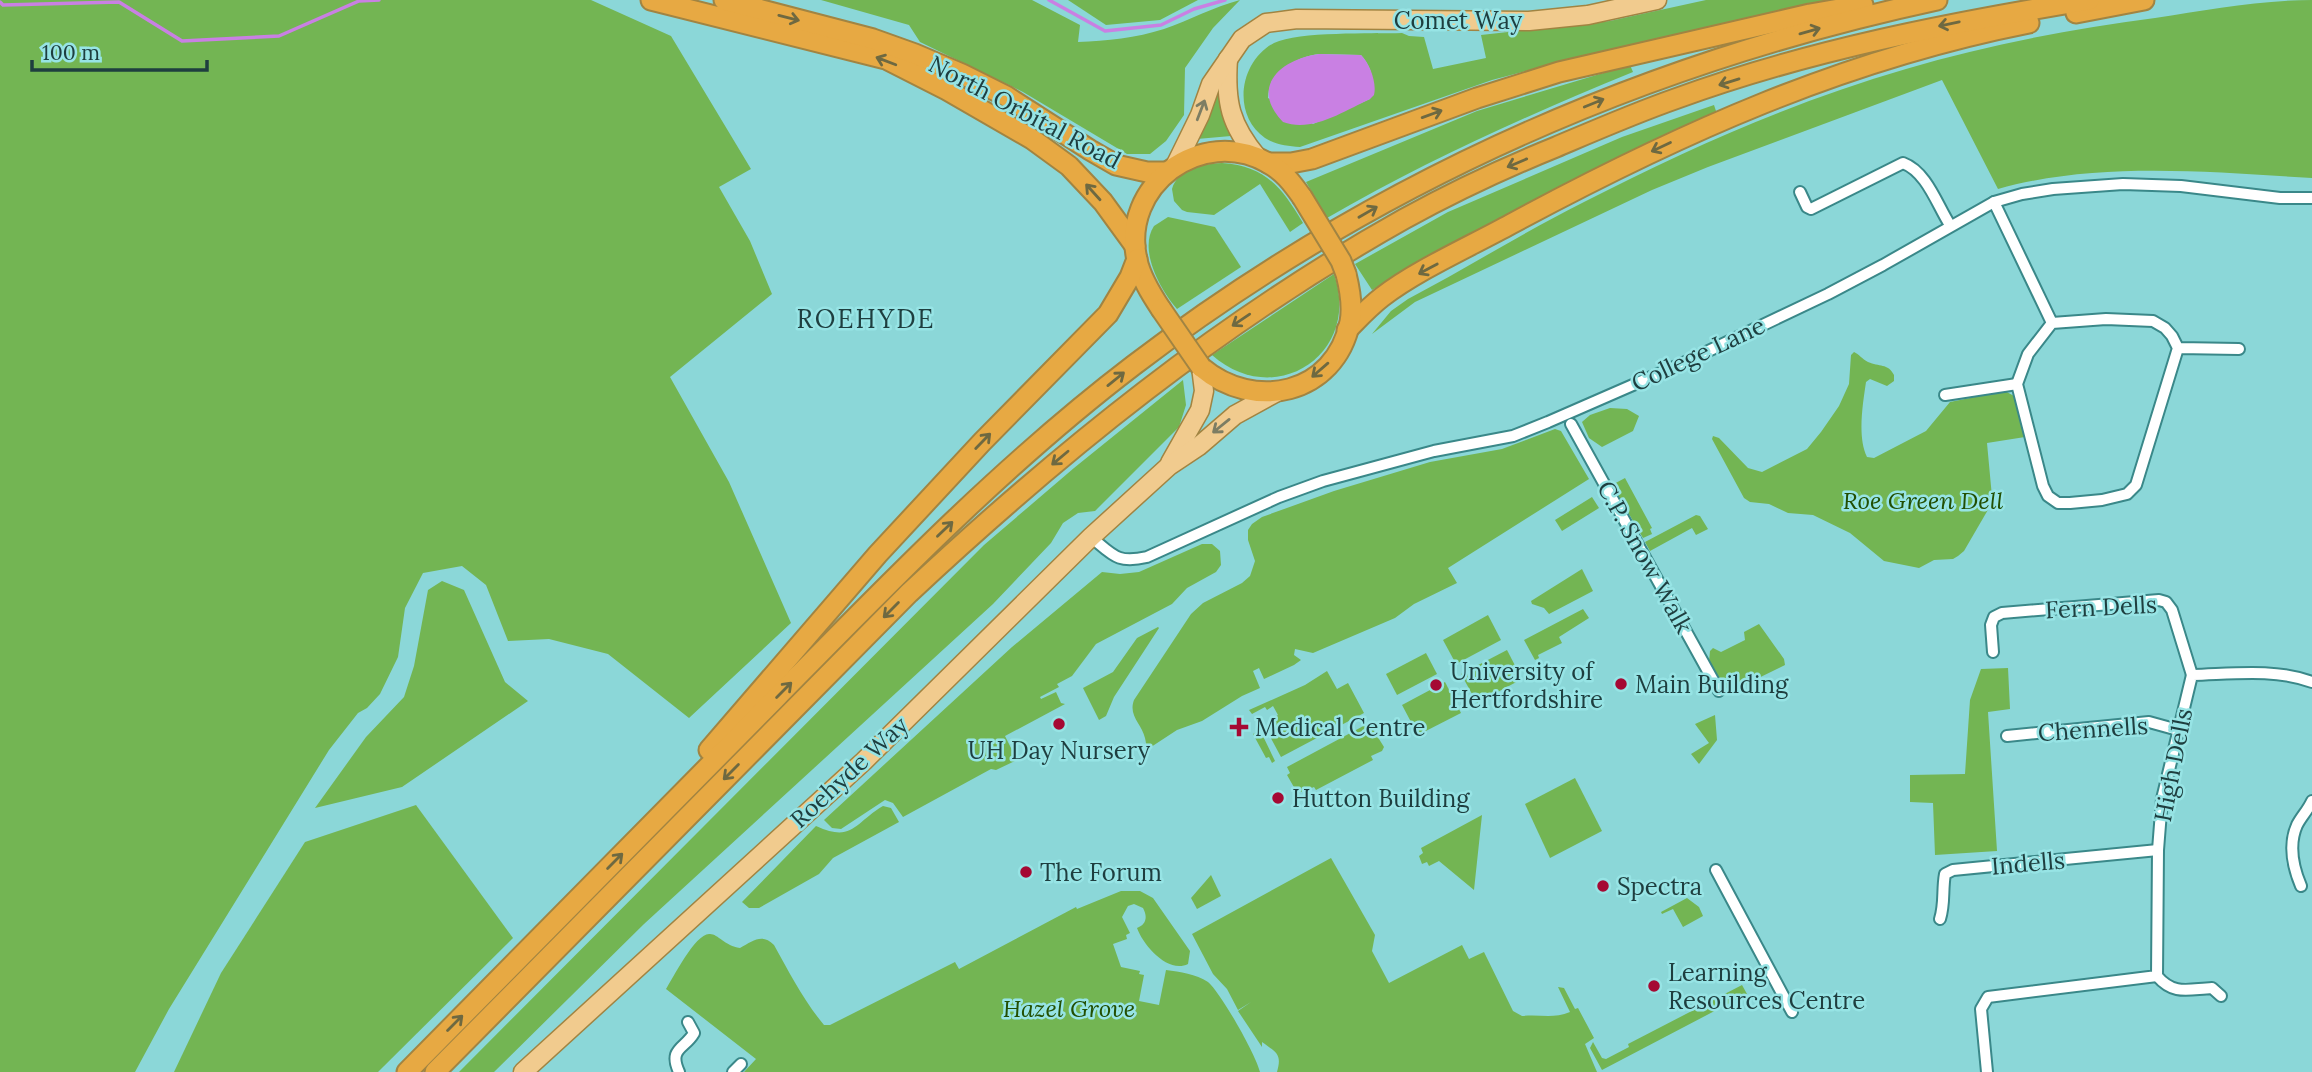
<svg xmlns="http://www.w3.org/2000/svg" width="2312" height="1072" font-family="Lora,serif">
  <rect width="100%" height="100%" fill="#8bd7d8"/>
  <g fill="#73b553" fill-rule="evenodd">
    <polygon points="0,0 591,0 671,36 751,169 719,187 750,241 772,294 670,377 729,482 791,623 689,718 608,654 549,639 508,641 486,585 462,566 423,573 405,608 398,657 380,694 367,708 358,713 329,750 169,1009 135,1072 0,1072"/>
    <path d="M821,0H1032L1080,25L1078,42C1107,41 1136,38 1164,29C1190,20 1213,7 1240,0L1213,28L1185,68L1184,115L1166,141L1150,154H1127L1023,92L920,42L909,25Z"/>
    <polygon points="1068,0 1198,0 1160,20 1106,25"/>
    <path d="M1706,0H1827L1567,60L1492,80L1300,147C1287,146 1276,145 1265,138C1231,114 1240,61 1274,43C1299,31 1372,34 1402,33L1409,36L1424,37L1433,69L1486,58L1481,35L1610,21ZM1319,54L1361,55C1373,68 1375,84 1370,99L1313,124L1268,98C1268,72 1296,57 1319,54Z"/>
    <path d="M2312,0V178C2210,172 2097,161 1998,189L1942,80L1708,167L1652,190L1415,302L1372,334L1391,311L1408,299C1467,268 1524,232 1584,202C1687,149 1795,101 1906,69C1987,45 2071,29 2155,18C2207,10 2259,0 2312,0Z"/>
    <path d="M1630,65L1633,72C1528,115 1425,161 1327,218L1306,182L1477,111Z"/>
    <polygon points="1215,87 1219,89 1221,112 1231,136 1197,139"/>
    <polygon points="1714,105 1717,114 1616,160 1372,290 1355,264 1448,212 1622,137"/>
    <path d="M1222,163C1266,166 1282,188 1303,223L1290,232L1260,184L1214,215L1187,212L1182,210L1174,201L1172,189C1178,168 1203,164 1222,163Z"/>
    <path d="M1168,217L1215,227L1241,267L1177,309C1161,291 1138,250 1154,226Z"/>
    <path d="M1334,274C1362,354 1275,411 1212,355Z"/>
    <path d="M1854,352C1859,354 1862,359 1868,362C1879,367 1888,363 1894,375V381L1887,386L1870,379L1866,382C1863,403 1857,437 1867,457L1874,458L1926,431L1950,402L2005,391L2014,396L2025,437L1987,443L1992,497L1989,508L1964,551L1958,556L1953,559L1934,560L1919,568L1884,561L1850,533L1813,515L1788,513L1769,504L1750,502L1744,498L1712,439L1713,436L1719,438L1748,468L1762,472L1807,449L1821,432L1839,406L1849,384L1851,355Z"/>
    <polygon points="1183,380 1186,405 1179,427 1095,511 1078,513 1063,523 1051,543 993,604 644,924 494,1072 459,1072 984,545 1074,468"/>
    <polygon points="1610,408 1627,409 1639,416 1633,431 1602,447 1589,438 1582,422 1590,415"/>
    <path d="M1555,429L1561,431L1589,479L1448,568L1457,583L1414,604L1395,618L1313,653L1295,649L1294,655L1301,660L1294,665L1264,679L1259,668L1253,671L1260,688L1242,696L1202,721L1177,730L1148,749C1146,746 1146,742 1145,738C1142,724 1128,716 1134,700L1191,614L1203,603L1242,583L1250,576L1255,561L1248,540V530L1252,524L1262,517L1334,491L1430,462L1502,449Z"/>
    <polygon points="1625,478 1652,528 1650,529 1652,534 1643,538 1612,485"/>
    <polygon points="1592,497 1599,508 1562,531 1555,520"/>
    <polygon points="1696,515 1700,516 1708,529 1696,535 1692,528 1650,551 1645,542"/>
    <polygon points="1202,544 1212,544 1220,551 1221,565 1216,572 1187,588 1172,604 1096,644 1072,676 1057,684 1059,687 1040,697 1041,699 1056,692 1061,703 1065,704 1005,736 1017,760 996,770 991,769 903,817 893,803 885,800 841,829 832,828 824,820 1012,647 1102,572 1120,574 1139,572"/>
    <polygon points="1582,569 1593,591 1549,614 1544,608 1532,604 1531,601"/>
    <polygon points="442,581 464,590 505,682 528,701 402,787 315,808 366,737 404,697 414,666 428,590"/>
    <polygon points="1583,609 1589,618 1559,637 1562,643 1538,655 1539,658 1535,660 1524,640"/>
    <polygon points="1488,615 1501,640 1456,664 1443,640"/>
    <polygon points="1759,624 1784,659 1785,665 1736,689 1725,688 1709,662 1710,651 1713,648 1721,652 1745,640 1744,632"/>
    <polygon points="1158,627 1159,628 1114,697 1106,716 1099,720 1083,688 1113,672 1137,638"/>
    <polygon points="1507,650 1522,679 1477,703 1461,674"/>
    <polygon points="1426,653 1437,674 1397,695 1386,674"/>
    <polygon points="2008,668 2010,709 1988,712 1997,851 1935,855 1933,803 1910,802 1910,775 1965,774 1970,700 1981,669"/>
    <polygon points="1327,671 1337,689 1348,683 1364,713 1281,757 1267,731 1275,725 1261,732 1275,761 1272,763 1269,757 1266,758 1253,734 1274,723 1272,719 1278,715 1273,706 1267,710 1265,707 1252,714 1249,710 1305,685"/>
    <polygon points="1445,682 1461,713 1418,735 1402,705"/>
    <polygon points="1715,715 1717,740 1699,764 1691,754 1709,743 1695,724"/>
    <polygon points="1369,723 1384,747 1382,751 1371,756 1373,760 1316,790 1314,787 1302,792 1295,789 1287,775 1290,773 1287,767"/>
    <polygon points="1575,778 1602,831 1550,858 1525,804"/>
    <polygon points="416,805 513,938 378,1072 174,1072 221,973 305,842"/>
    <path d="M883,806L891,808L899,822L833,858L819,874L759,908H749L742,902L816,826C853,843 854,823 883,806Z"/>
    <polygon points="1482,815 1474,890 1439,861 1429,866 1427,862 1422,864 1419,856 1423,853 1421,848"/>
    <path d="M1331,858L1375,935L1372,951L1389,983L1462,945L1469,959L1484,952L1513,1011L1522,1016C1540,1014 1553,1019 1570,1012L1558,987L1564,988L1575,1009L1578,1008L1594,1038L1585,1044L1597,1072H1277C1282,1054 1277,1053 1262,1042V1047L1238,1011L1251,1002L1238,1010L1227,989L1213,974L1192,934Z"/>
    <polygon points="1211,875 1221,896 1197,909 1191,898"/>
    <path d="M1121,891H1140L1153,898L1190,951L1188,964C1168,974 1143,945 1137,928C1146,925 1148,917 1143,908L1134,904L1128,906L1122,917L1130,933L1126,935L1127,939L1113,944L1121,967L1140,971L1139,974L1144,975L1139,1001L1159,1005L1166,970C1180,972 1196,974 1208,982C1221,993 1256,1055 1260,1072H744L756,1059L666,989C673,978 696,932 710,934C718,934 725,946 740,948C753,941 762,933 774,945C789,972 804,1001 824,1025H830L955,962L959,969L1076,907L1077,909Z"/>
    <polygon points="1687,898 1699,907 1703,916 1683,927 1673,909 1662,914 1661,912"/>
    <polygon points="1742,985 1747,994 1602,1070 1590,1048 1593,1042 1602,1058 1606,1059 1629,1047 1628,1044"/>
  </g>
  <path fill="#c980e3" d="M1319,54L1361,55C1370,64 1377,83 1374,95L1370,99C1344,111 1312,133 1283,122C1249,87 1281,59 1319,54Z"/>
  <g fill="none" stroke-linecap="round" stroke-linejoin="round">
    <g stroke="#c980e3" stroke-width="3.5">
      <polyline points="1049,0 1105,31 1161,25 1194,9 1225,0"/>
      <polyline points="0,2 3,5 119,2 182,41 279,36 359,1 379,0"/>
    </g>
    <defs>
      <g id="street">
        <path d="M1800,192L1807,207L1811,209L1903,163C1927,172 1937,205 1950,225"/>
        <polyline points="1994,202 2052,323"/>
        <polyline points="2178,348 2136,485 2127,494 2102,500 2070,503 2058,503 2048,496 2043,486 2017,384 2028,354 2052,323 2106,319 2153,321 2165,328 2172,336 2178,348 2239,349"/>
        <polyline points="1945,395 2017,384"/>
        <polyline points="1571,424 1719,691"/>
        <path d="M1091,537C1113,555 1117,564 1147,557L1279,497L1323,481L1434,451L1513,436L1548,422L1681,364L1828,294L1883,265L1994,202L2022,194L2053,189L2123,184L2181,186L2280,198H2312"/>
        <polyline points="1993,652 1991,625 1994,617 2002,613 2159,600 2166,602 2172,610 2192,675"/>
        <polyline points="2007,736 2149,722 2178,730"/>
        <polyline points="1716,870 1792,1012"/>
        <path d="M2301,886C2293,867 2288,845 2297,825C2301,817 2308,810 2312,801"/>
        <path d="M1940,919C1945,903 1942,890 1945,874L1953,870L2158,850"/>
        <path d="M2157,976C2174,996 2189,989 2212,988L2221,996"/>
        <path d="M679,1072C668,1048 685,1049 694,1033L688,1022"/>
        <polyline points="733,1072 741,1064"/>
        <path d="M1987,1072L1981,1009L1988,997L2157,976L2158,850L2162,799L2192,675C2232,674 2274,668 2312,682"/>
      </g>
      <g id="primary">
        <path d="M1228,59C1225,102 1230,125 1258,158"/>
        <polyline points="1175,166 1200,115 1211,84 1242,39 1266,23 1297,19 1529,21 1588,15 1657,0"/>
        <polyline points="1170,463 1200,410 1204,391 1201,367"/>
        <polyline points="523,1072 864,761 1091,537 1169,466 1199,446 1235,415 1277,392"/>
      </g>
      <g id="highway">
        <polyline points="651,0 886,59 947,90 1032,139 1069,166 1103,202 1135,246"/>
        <polyline points="724,0 873,39 915,54 962,74 1006,96 1090,150 1116,165 1147,172 1166,172"/>
        <polyline points="2076,13 2144,0"/>
        <polyline points="1268,163 1291,163 1312,159 1477,98 1559,72 1810,14 1863,5"/>
        <path d="M1161,309C1151,294 1141,278 1137,260C1120,186 1201,125 1268,163C1283,171 1292,183 1302,197"/>
        <path d="M1347,330C1358,319 1369,307 1382,297C1417,270 1471,246 1511,224C1678,134 1842,60 2029,23"/>
        <path d="M1201,367C1254,412 1335,395 1350,322C1353,306 1350,290 1346,274"/>
        <polyline points="709,750 878,554 982,442 1108,314 1130,277 1137,259"/>
        <path d="M407,1072C530,947 654,822 777,697C891,581 1004,464 1134,365C1373,183 1644,63 1937,0"/>
        <path d="M435,1072L909,593C1061,451 1222,321 1404,219C1453,192 1504,168 1556,147C1596,130 1635,113 1675,99C1809,50 1949,23 2089,0"/>
      </g>
    </defs>
    <use href="#street" stroke="#3a8889" stroke-width="14"/>
    <use href="#primary" stroke="#a18442" stroke-width="21"/>
    <use href="#highway" stroke="#a18442" stroke-width="23"/>
    <use href="#street" stroke="#fff" stroke-width="10"/>
    <use href="#primary" stroke="#f1cb8e" stroke-width="18"/>
    <use href="#highway" stroke="#e7a943" stroke-width="19"/>
    <defs>
      <g id="highway-bridge">
        <polyline points="1302,197 1341,261 1346,274"/>
        <polyline points="1161,309 1201,367"/>
      </g>
    </defs>
    <use href="#highway-bridge" stroke="#a18442" stroke-width="23" stroke-linecap="butt"/>
    <use href="#highway-bridge" stroke="#e7a943" stroke-width="19"/>
  </g>
  <defs><path id="oneway-shaft" d="M-6 0H5M1.5-3L5.5 0L1.5 3" fill="none" stroke-width="1.6" stroke-linecap="round" stroke-linejoin="round" transform="scale(1.75)"/></defs>
  <g stroke="#6e6941">
    <use href="#oneway-shaft" transform="translate(789 18) rotate(14)"/>
    <use href="#oneway-shaft" transform="translate(1949 24) rotate(168)"/>
    <use href="#oneway-shaft" transform="translate(1810 31) rotate(-16)"/>
    <use href="#oneway-shaft" transform="translate(886 61) rotate(-159)"/>
    <use href="#oneway-shaft" transform="translate(1729 82) rotate(163)"/>
    <use href="#oneway-shaft" transform="translate(1594 103) rotate(-22)"/>
    <use href="#oneway-shaft" transform="translate(1432 114) rotate(-20)"/>
    <use href="#oneway-shaft" transform="translate(1661 147) rotate(155)"/>
    <use href="#oneway-shaft" transform="translate(1517 163) rotate(157)"/>
    <use href="#oneway-shaft" transform="translate(1093 192) rotate(-132)"/>
    <use href="#oneway-shaft" transform="translate(1368 212) rotate(-30)"/>
    <use href="#oneway-shaft" transform="translate(1428 269) rotate(152)"/>
    <use href="#oneway-shaft" transform="translate(1241 320) rotate(146)"/>
    <use href="#oneway-shaft" transform="translate(1320 370) rotate(139)"/>
    <use href="#oneway-shaft" transform="translate(1116 379) rotate(-39)"/>
    <use href="#oneway-shaft" transform="translate(983 441) rotate(-46)"/>
    <use href="#oneway-shaft" transform="translate(1060 458) rotate(140)"/>
    <use href="#oneway-shaft" transform="translate(945 529) rotate(-44)"/>
    <use href="#oneway-shaft" transform="translate(891 610) rotate(135)"/>
    <use href="#oneway-shaft" transform="translate(784 690) rotate(-45)"/>
    <use href="#oneway-shaft" transform="translate(731 772) rotate(135)"/>
    <use href="#oneway-shaft" transform="translate(615 861) rotate(-45)"/>
    <use href="#oneway-shaft" transform="translate(455 1023) rotate(-45)"/>
  </g>
  <g stroke="#7d7d63">
    <use href="#oneway-shaft" transform="translate(1201 110) rotate(-69)"/>
    <use href="#oneway-shaft" transform="translate(1221 426) rotate(141)"/>
  </g>
  <g fill="#a50933" stroke="#97e4e5" stroke-width="2.5">
    <circle cx="1621" cy="684" r="7"/>
    <circle cx="1436" cy="685" r="7"/>
    <circle cx="1059" cy="724" r="7"/>
    <path d="M1235.5 716.5h7v7h7v7h-7v7h-7v-7h-7v-7h7z"/>
    <circle cx="1278" cy="798" r="7"/>
    <circle cx="1026" cy="872" r="7"/>
    <circle cx="1603" cy="886" r="7"/>
    <circle cx="1654" cy="986" r="7"/>
  </g>
  <g text-anchor="middle" dominant-baseline="central" stroke-width="5" stroke-linejoin="round" paint-order="stroke">
    <g font-size="24" fill="#1e3e3f" stroke="#97e4e5">
      <text x="1458" y="20">Comet Way</text>
      <text transform="translate(1025 112) rotate(28)">North Orbital Road</text>
      <text transform="translate(1698 354) rotate(-25)">College Lane</text>
      <text transform="translate(1645 557) rotate(61)">C.P. Snow Walk</text>
      <text transform="translate(2101 607) rotate(-3)">Fern Dells</text>
      <text transform="translate(2093 729) rotate(-4)">Chennells</text>
      <text transform="translate(2173 765) rotate(-79)">High Dells</text>
      <text transform="translate(849 772) rotate(-43)">Roehyde Way</text>
      <text transform="translate(2028 863) rotate(-5)">Indells</text>
    </g>
    <g font-size="24" font-style="italic" fill="#224f02" stroke="#97e4e5">
      <text x="1923" y="500">Roe Green Dell</text>
      <text x="1069" y="1008">Hazel Grove</text>
    </g>
    <g font-size="24" fill="#1e3e3f" stroke="#97e4e5" text-anchor="start">
      <text x="1450" y="671">University of<tspan x="1450" dy="28">Hertfordshire</tspan></text>
      <text x="1635" y="684">Main Building</text>
      <text x="1255" y="727">Medical Centre</text>
      <text x="1059" y="750" text-anchor="middle">UH Day Nursery</text>
      <text x="1292" y="798">Hutton Building</text>
      <text x="1040" y="872">The Forum</text>
      <text x="1617" y="886">Spectra</text>
      <text x="1668" y="972">Learning<tspan x="1668" dy="28">Resources Centre</tspan></text>
    </g>
    <g font-size="26" letter-spacing="2" fill="#1e3e3f" stroke="#97e4e5">
      <text x="866" y="318">ROEHYDE</text>
    </g>
  </g>
  <path d="M32 60v10h175v-10" fill="none" stroke="#1e3e3f" stroke-width="3.5"/>
  <text x="42" y="60" font-size="21" fill="#1e3e3f" stroke="#97e4e5" stroke-width="5" paint-order="stroke">100 m</text>
</svg>
